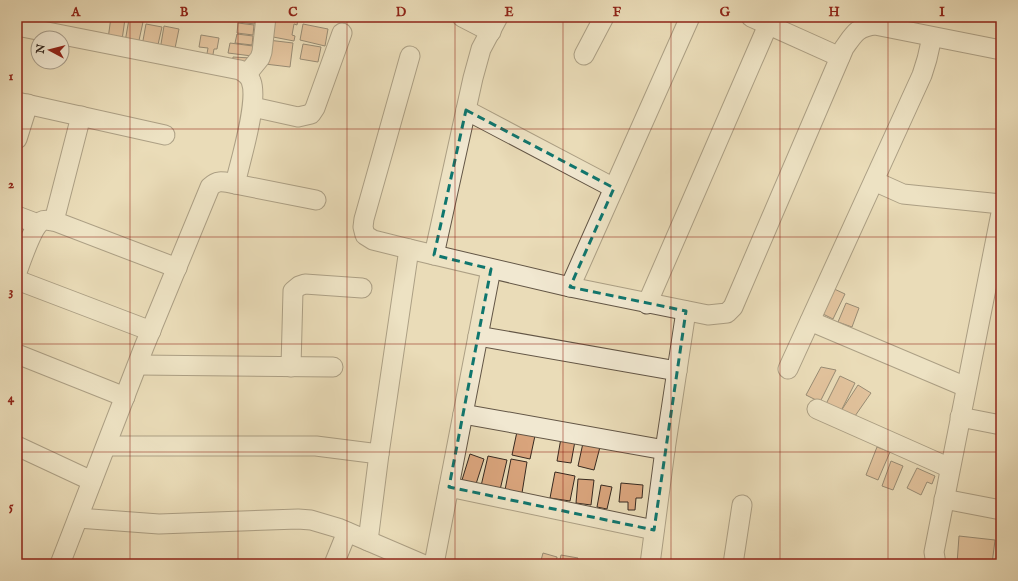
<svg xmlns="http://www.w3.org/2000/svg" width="1018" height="581" font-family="'IM FELL English',serif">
  <rect width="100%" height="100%" fill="#eadcb8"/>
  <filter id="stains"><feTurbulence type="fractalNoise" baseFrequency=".005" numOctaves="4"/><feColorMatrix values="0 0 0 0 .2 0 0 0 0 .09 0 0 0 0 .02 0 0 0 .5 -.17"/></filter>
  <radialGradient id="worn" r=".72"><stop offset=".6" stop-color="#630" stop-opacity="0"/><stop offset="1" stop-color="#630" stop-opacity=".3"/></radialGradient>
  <g fill="#d9a47c" stroke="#362920">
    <polygon points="111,17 125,19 122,40 108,39"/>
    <polygon points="239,17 255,17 255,24 238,22"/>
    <polygon points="271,17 286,17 298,19 297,25 294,24 292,35 295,36 294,41 268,36"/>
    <polygon points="129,19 143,22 138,45 125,42"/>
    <polygon points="238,23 254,25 253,35 237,33"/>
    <polygon points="146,24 162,27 157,49 142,46"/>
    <polygon points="303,24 328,29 325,46 300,40"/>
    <polygon points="164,26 179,29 174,53 160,50"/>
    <polygon points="237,34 253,36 252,45 235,43"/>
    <polygon points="201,35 219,38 217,49 214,49 212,60 206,59 208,48 199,47"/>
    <polygon points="268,40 293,43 290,67 265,64"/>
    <polygon points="230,43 253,46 252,56 228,53"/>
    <polygon points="303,44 321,47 318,62 300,59"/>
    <polygon points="233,57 251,58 250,68 232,66"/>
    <polygon points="830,287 845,294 833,319 819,312"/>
    <polygon points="846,303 859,308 852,327 838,322"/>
    <polygon points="821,367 836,370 820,402 806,395"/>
    <polygon points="840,376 855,383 841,411 826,404"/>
    <polygon points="858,385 871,393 855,416 841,411"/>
    <polygon points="518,427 536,431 530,459 512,455"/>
    <polygon points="561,438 575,441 571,463 557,461"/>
    <polygon points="583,443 600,447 594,470 578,466"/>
    <polygon points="877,447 890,452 878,480 866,475"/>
    <polygon points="470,454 484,459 476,484 462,480"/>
    <polygon points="488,456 507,460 500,490 481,486"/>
    <polygon points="511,459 527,462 522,493 505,490"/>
    <polygon points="891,461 903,466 893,490 882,486"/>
    <polygon points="917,468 935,476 932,484 927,482 921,495 907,488"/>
    <polygon points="555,472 575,476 570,501 550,498"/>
    <polygon points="578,479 594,480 591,505 576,503"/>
    <polygon points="621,483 643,485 642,498 636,498 635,510 628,510 628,502 619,502"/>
    <polygon points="601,485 612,487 607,509 597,507"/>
    <polygon points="959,536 995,540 992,564 957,564"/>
    <polygon points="543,553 557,557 556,564 540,564"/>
    <polygon points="561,555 578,558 577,564 559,564"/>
  </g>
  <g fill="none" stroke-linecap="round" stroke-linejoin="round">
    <defs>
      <g id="minor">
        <polyline points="462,17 491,32"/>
        <polyline points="751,17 840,57"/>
        <path d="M17,26L240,70C245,73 249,75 251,81C259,101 240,162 235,184C224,182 218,179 210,187L144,347L60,564"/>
        <polyline points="584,55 604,17"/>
        <path d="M410,56L364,219L363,227L365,235L373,240L409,249L570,287L708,315L727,313L733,307L844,48C854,34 857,27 875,25L1001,50"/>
        <polyline points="247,74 260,58 262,52 266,17"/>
        <polyline points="17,102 165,135"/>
        <polyline points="253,107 298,117 311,114 315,108 342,33"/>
        <polyline points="466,110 614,188"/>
        <polyline points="17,139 28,104"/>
        <polyline points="874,181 903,194 1001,204"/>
        <polyline points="235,184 316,200"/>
        <polyline points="17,216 38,224"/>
        <polyline points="54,221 81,116"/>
        <polyline points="434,255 473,78 481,49 498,17"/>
        <path d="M17,272C21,261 33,226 42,221C45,219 50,221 54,221L177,268"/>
        <polyline points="17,280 151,331"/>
        <polyline points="570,287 690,17"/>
        <polyline points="647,304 768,25"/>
        <polyline points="810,321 966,387"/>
        <polyline points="478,336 677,371"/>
        <polyline points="17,354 125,397"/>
        <polyline points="138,365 333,367"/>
        <polyline points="291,367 293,291 299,286 305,284 362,288"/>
        <polyline points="788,369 922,75 927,59 932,37"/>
        <polyline points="817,409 950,468"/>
        <polyline points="463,414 665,450"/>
        <polyline points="960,417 1001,425"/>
        <polyline points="17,446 92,481"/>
        <polyline points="106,446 316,446 379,454"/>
        <polyline points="449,487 654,530"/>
        <polyline points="944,499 1001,510"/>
        <polyline points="78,518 159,524 298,519 311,520 338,528 422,564"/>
        <polyline points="368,541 379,454 409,249"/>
        <polyline points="334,564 347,532"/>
        <polyline points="434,564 491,269"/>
        <polyline points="650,564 665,450 686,311"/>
        <polyline points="733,564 742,505"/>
        <polyline points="936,564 934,552 1001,213"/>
      </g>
    </defs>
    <use href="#minor" stroke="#635646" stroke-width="21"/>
    <use href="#minor" stroke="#f1e8d1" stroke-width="19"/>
  </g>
  <path d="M0 0H1018V581H0ZM466,110L614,188L570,287L686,311L654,530L449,487L491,269L434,255Z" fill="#eadcb8" fill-opacity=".55" fill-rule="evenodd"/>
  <path fill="none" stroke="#0f766e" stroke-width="3" stroke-dasharray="8 5" stroke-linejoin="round" d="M466,110L614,188L570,287L686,311L654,530L449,487L491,269L434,255Z"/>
  <path fill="none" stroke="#8f2418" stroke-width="1" stroke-opacity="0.55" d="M130,17V564M238,17V564M347,17V564M455,17V564M563,17V564M671,17V564M780,17V564M888,17V564M17,129H1001M17,237H1001M17,344H1001M17,452H1001"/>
  <rect width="1018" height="581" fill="none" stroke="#eadcb8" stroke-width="44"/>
  <g transform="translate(50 50) rotate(277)"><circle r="19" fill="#f1e8d1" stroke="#a69c8a"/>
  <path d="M0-3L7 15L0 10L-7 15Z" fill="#8f2418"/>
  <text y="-6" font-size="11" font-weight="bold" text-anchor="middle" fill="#362920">N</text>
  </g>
  <rect x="22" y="22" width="974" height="537" fill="none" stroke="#8f2418" stroke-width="1.5"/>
  <g font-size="13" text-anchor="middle" font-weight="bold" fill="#8f2418">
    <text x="76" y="16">A</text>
    <text x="184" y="16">B</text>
    <text x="293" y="16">C</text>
    <text x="401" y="16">D</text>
    <text x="509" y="16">E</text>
    <text x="617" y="16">F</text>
    <text x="725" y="16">G</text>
    <text x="834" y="16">H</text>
    <text x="942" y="16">I</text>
    <text x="11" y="80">1</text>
    <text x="11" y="188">2</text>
    <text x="11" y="295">3</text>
    <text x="11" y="402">4</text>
    <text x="11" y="510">5</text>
  </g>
  <rect width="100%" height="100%" filter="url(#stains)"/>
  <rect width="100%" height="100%" fill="url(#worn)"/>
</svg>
